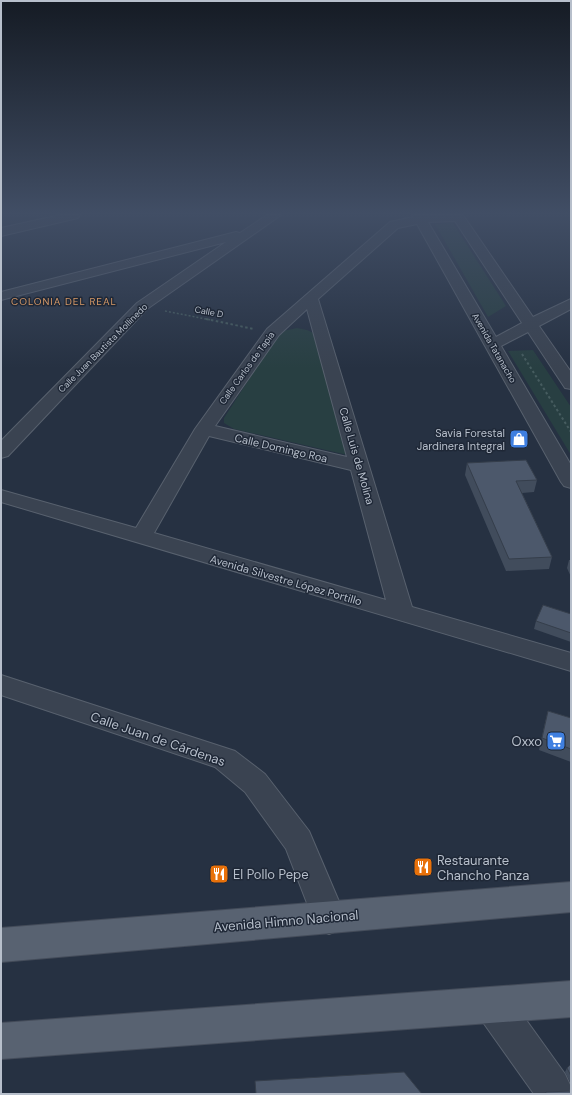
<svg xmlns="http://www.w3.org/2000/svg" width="572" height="1095" font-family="'DM Sans',sans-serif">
  <rect width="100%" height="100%" fill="#263142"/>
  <g fill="#283f42">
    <polygon points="453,223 506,306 488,317 435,224"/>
    <polygon points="297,328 307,330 316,334 352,456 234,429 224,423 224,418 276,337 283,331"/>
    <polygon points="533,350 571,407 571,455 508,351"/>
  </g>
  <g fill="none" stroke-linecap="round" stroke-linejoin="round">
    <defs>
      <g id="minor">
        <polygon points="60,215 80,215 78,218 1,236 1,228"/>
        <polygon points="267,215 281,215 147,309 8,456 1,458 1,441 137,303 226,242 1,300 1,292 236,232 240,233"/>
        <path d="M412,215H463L533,317L571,299V309L539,326L571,372V389L565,388L528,332L501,346L571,465V488L564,486L561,482L417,224L398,228L318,299L412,607L571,653V671L1,502V490L136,528L195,429L267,329L390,222L413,217ZM455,221L522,323L496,337L428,222ZM307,309L347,457L215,426L279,335ZM209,436L351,470L386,600L154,533Z"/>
        <polygon points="1,675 235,751 265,774 309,831 346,918 341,929 329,934 317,929 286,849 245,792 215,767 1,695"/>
        <polygon points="493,987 506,992 565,1074 571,1087 568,1094 534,1094 480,1018 475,1005 480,992"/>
      </g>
      <g id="major">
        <polygon points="571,882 571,912 1,962 1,928"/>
        <polygon points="571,981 571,1017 1,1059 1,1023"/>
      </g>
    </defs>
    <use href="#minor" stroke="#58616e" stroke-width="2"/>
    <use href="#major" stroke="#444c5a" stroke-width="2"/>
    <polyline stroke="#465c5f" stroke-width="1.5" stroke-dasharray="2 2" stroke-linecap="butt" points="165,311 211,320"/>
    <g stroke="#465c5f" stroke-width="2" stroke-dasharray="2.5 2.5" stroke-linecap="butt">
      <polyline points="206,319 254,329"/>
      <polyline points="522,354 571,432"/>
    </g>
    <use href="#minor" fill="#3a4351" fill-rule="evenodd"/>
    <use href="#major" fill="#586271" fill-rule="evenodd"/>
  </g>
  <g fill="#414c5c">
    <polygon points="467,463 537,480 534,492 522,493 552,557 549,569 506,571 465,475"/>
    <polygon points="569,560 571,560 571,577 567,568"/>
    <polygon points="571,614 571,642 534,629 536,621"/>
    <polygon points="548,711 571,718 571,762 539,750 545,723"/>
    <polygon points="571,1064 571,1084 565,1072 567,1068"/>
  </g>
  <g fill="#4c586b" stroke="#353e4b">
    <polygon points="526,460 537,480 516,481 552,557 509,559 467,463"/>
    <polygon points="543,605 571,614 571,633 536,621"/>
    <polygon points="548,711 571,718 571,749 542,738"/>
    <polygon points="571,1064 571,1076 567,1068"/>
    <polygon points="404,1072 422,1094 256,1094 255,1081"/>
    <polygon points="571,1091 571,1094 545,1094 546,1092"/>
  </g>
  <linearGradient id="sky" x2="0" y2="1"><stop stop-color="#151b24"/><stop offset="0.58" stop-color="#414e65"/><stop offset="1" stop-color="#414e65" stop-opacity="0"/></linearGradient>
  <rect width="572" height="368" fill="url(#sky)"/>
  <defs>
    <symbol id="shop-square" viewBox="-11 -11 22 22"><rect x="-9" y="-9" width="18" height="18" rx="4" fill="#3f7fe0" stroke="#1f2837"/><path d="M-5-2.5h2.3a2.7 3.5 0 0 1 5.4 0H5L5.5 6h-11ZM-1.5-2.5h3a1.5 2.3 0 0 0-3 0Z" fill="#fff"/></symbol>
    <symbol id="supermarket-square" viewBox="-11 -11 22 22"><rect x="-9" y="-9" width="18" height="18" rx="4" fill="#3f7fe0" stroke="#1f2837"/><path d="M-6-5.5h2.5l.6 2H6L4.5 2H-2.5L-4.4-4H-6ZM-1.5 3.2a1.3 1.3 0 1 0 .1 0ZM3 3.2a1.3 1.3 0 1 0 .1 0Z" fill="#fff"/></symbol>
    <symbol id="restaurant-square" viewBox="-11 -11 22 22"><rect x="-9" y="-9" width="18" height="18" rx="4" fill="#e8710a" stroke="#1f2837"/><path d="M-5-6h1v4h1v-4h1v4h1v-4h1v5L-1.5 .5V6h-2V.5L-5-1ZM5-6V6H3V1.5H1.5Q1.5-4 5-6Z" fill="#fff"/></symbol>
  </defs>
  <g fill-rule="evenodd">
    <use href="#shop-square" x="508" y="428" width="22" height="22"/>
    <use href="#supermarket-square" x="545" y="730" width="22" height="22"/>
    <use href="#restaurant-square" x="412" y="856" width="22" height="22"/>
    <use href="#restaurant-square" x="208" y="863" width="22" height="22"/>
  </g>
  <g text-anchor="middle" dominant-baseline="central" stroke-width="3" stroke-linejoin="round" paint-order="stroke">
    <g font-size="9" fill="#b7bfcb" stroke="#1f2837">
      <text transform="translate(209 312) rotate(11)">Calle D</text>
      <text transform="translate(103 348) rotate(-45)">Calle Juan Bautista Mollinedo</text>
      <text transform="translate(494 348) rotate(60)">Avenida Tatanacho</text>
      <text transform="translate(247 368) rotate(-54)">Calle Carlos de Tapia</text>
    </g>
    <g font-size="10" letter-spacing="1" fill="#d69967" stroke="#1f2837">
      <text x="64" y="301">COLONIA DEL REAL</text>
    </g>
    <g font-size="11" fill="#b7bfcb" stroke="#1f2837" text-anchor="end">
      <text x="505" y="433">Savia Forestal<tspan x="505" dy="13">Jardinera Integral</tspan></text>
    </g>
    <g font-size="11" fill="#b7bfcb" stroke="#1f2837">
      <text transform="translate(281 448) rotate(13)">Calle Domingo Roa</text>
      <text transform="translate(357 456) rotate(74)">Calle Luis de Molina</text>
      <text transform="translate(286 580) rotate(16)">Avenida Silvestre López Portillo</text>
    </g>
    <g font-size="13" fill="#b7bfcb" stroke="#1f2837">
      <text transform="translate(158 739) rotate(19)">Calle Juan de Cárdenas</text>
      <text transform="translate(286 921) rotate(-5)">Avenida Himno Nacional</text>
    </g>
    <g font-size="13" fill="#b7bfcb" stroke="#1f2837" text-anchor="start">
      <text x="542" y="741" text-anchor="end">Oxxo</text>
      <text x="437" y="860">Restaurante<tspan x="437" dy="15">Chancho Panza</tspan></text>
      <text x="233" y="874">El Pollo Pepe</text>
    </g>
  </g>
  <rect width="572" height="1095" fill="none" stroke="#b7bfcb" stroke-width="4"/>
</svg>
